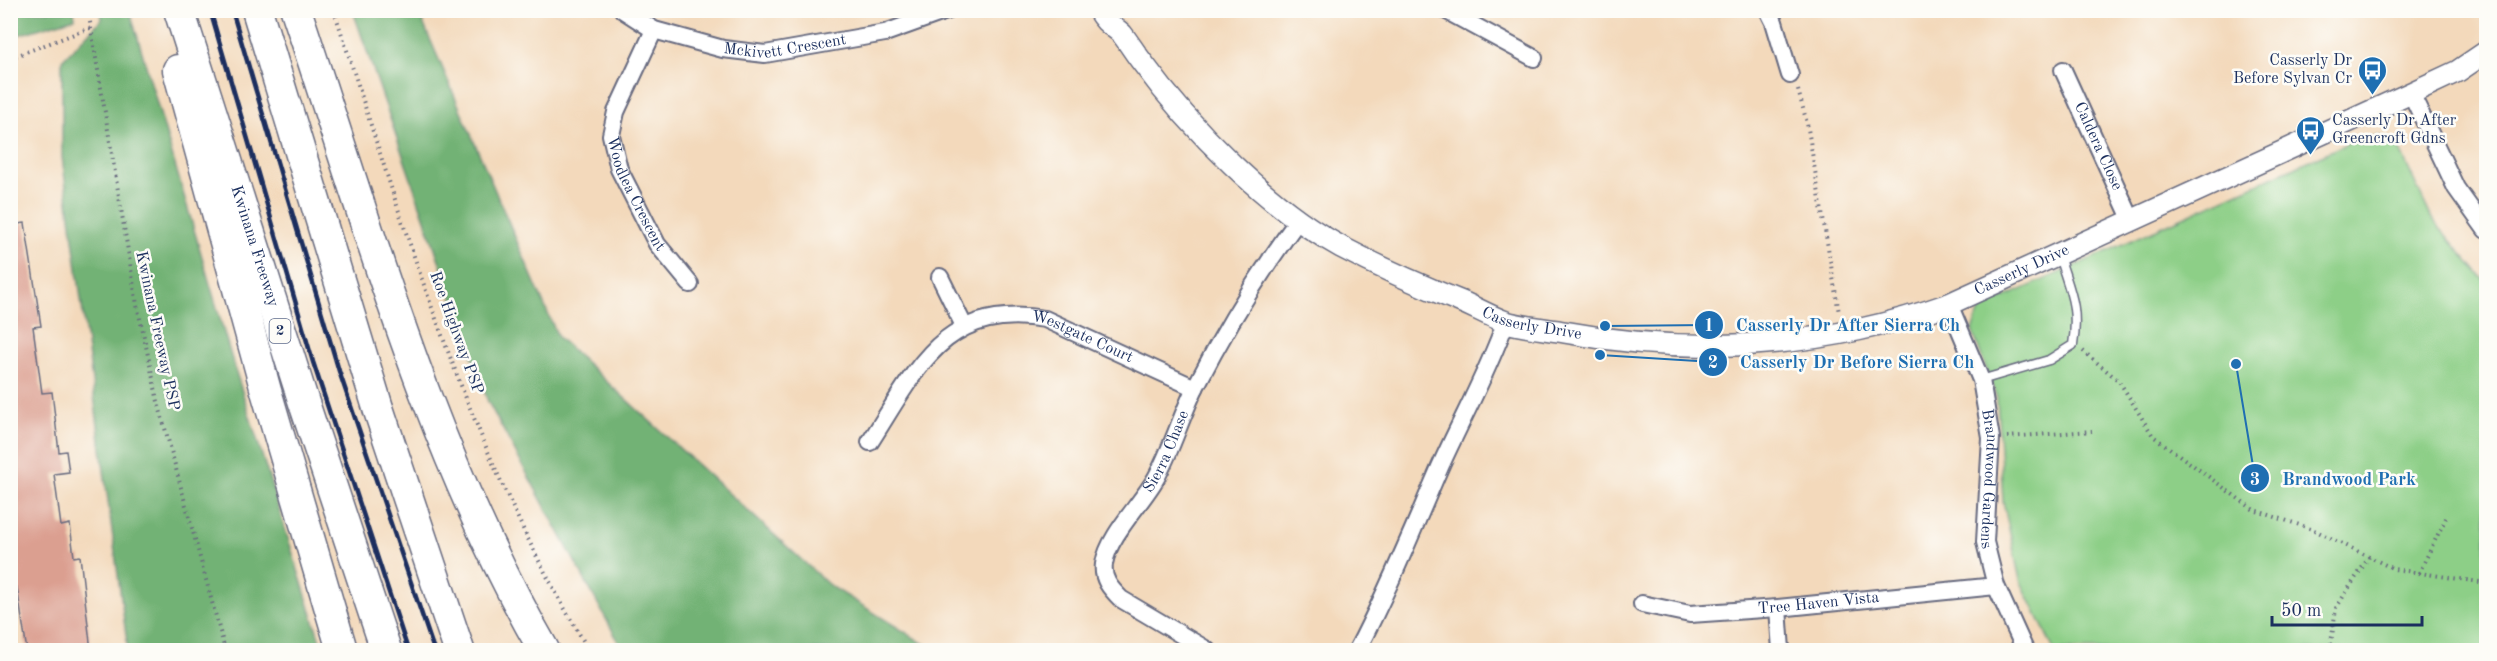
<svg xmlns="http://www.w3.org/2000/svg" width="2497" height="661" font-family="'Old Standard TT',serif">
  <rect width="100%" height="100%" fill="#fdfcf7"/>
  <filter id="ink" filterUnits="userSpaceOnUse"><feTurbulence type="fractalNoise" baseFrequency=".0167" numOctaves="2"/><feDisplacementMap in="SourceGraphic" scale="12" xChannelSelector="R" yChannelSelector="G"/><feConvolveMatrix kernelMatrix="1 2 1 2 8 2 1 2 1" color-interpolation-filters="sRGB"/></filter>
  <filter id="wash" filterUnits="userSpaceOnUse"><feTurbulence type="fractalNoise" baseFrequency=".008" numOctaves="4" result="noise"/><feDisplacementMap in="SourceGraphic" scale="24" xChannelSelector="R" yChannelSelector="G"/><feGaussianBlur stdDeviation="1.35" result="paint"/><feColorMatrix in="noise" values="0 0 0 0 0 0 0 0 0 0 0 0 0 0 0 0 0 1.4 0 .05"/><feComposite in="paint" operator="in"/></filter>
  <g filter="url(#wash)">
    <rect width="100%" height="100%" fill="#f3d9bb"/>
    <polygon fill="#8dcf87" stroke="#547f72" stroke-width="1.5" points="2378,136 2396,142 2432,219 2486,282 2486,650 2054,650 2020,580 2003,501 1997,398 1972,330 1981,308 2357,139"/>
    <g fill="#72b274" stroke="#467069" stroke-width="1.5">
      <polygon points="10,11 74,11 75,18 11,37"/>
      <polygon points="101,11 130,11 231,356 323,650 128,650 62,157 62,60 102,19"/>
      <polygon points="353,11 418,11 558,337 829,585 934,650 623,650 488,402"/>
    </g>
    <g id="blocks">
      <polygon fill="#db9f90" points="25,223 41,326 33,327 42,393 52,392 59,452 66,451 69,472 54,474 61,526 70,524 74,557 80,556 91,651 27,651 17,587 10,588 10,225"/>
    </g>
  </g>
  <g filter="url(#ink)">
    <use href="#blocks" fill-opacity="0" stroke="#676a7f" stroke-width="1.5"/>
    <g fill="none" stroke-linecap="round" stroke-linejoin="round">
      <defs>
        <path id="service" d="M1981,380L2049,360L2073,345C2079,306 2070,292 2059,256"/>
        <g id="minor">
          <path id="s1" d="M623,10L654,30L723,49L765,54L885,33L949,10"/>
          <polyline points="1445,10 1534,58"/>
          <polyline points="1768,10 1774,22 1790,75"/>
          <path id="s2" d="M654,30L616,112L611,135L619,169L657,244L690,284"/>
          <path id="s3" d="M2063,70L2132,221"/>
          <polyline points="2411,93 2456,188 2486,230"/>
          <polyline points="940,277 964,326"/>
          <path id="s4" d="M1949,304L1981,380L1991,438L1985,542L1996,586L2025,650"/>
          <path id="s5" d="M870,442C917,369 944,302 1045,319L1195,388"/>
          <path id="s6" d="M1642,604L1690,614L1778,608L1996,586"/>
          <polyline points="1778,608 1781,650"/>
          <path id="s7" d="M1207,650L1121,599C1110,588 1102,579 1104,564C1108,536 1142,503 1156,478C1172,449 1181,416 1196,386C1226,327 1260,272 1299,219"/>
          <path d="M1357,650C1388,591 1413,529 1440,467C1462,418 1488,372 1506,321"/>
        </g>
        <g id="tertiary">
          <path id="s8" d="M1098,10C1106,24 1112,25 1122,34C1129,43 1135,53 1142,62C1190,128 1269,208 1341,247C1379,267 1417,284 1457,300C1473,306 1489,316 1506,322C1524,327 1545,329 1564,332C1694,356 1825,348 1949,304L2411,93L2458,71L2486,52"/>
        </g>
        <g id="motorway">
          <path id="s9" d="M179,10L304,403L386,650"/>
          <polyline points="257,10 378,408 459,650"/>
          <path d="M296,10C369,227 429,451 544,650"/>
          <polyline points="178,70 266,391 342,650"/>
        </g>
      </defs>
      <use href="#service" stroke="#676a7f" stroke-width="11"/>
      <use href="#minor" stroke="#676a7f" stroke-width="20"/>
      <use href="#tertiary" stroke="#676a7f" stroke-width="24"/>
      <use href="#motorway" stroke="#676a7f" stroke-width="33"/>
      <g stroke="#676a7f" stroke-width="4" stroke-dasharray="1.5 4.5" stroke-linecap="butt">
        <polyline points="88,10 137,305 159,406 225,650"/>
        <path d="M334,10C404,226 470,456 589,650"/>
        <polyline points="10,58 90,28"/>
        <polyline points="1798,90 1807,123 1839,313"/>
        <polyline points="2083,351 2119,381 2153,436 2254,510 2312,529 2394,569 2486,583"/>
        <polyline points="2007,437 2092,431"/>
        <polyline points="2419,573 2447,516"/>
        <polyline points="2330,650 2336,608 2369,557"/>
      </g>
      <use href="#service" stroke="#fff" stroke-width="8"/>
      <use href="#minor" stroke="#fff" stroke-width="16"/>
      <use href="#tertiary" stroke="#fff" stroke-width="21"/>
      <use href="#motorway" stroke="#fff" stroke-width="30"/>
      <g stroke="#1b2f5e" stroke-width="4.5">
        <polyline points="210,10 313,362 408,650"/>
        <polyline points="232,10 339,371 434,650"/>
      </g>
    </g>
  </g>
  <defs>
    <symbol id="bus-pin" viewBox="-11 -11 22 30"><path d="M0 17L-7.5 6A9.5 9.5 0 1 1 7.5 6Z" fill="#1f6fb2" stroke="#fdfcf7"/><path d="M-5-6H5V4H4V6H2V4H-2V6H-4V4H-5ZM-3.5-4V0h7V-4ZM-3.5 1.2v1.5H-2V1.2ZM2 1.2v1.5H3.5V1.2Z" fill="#fff"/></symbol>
  </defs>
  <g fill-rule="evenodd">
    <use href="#bus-pin" x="2356" y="54" width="33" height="45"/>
    <use href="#bus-pin" x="2294" y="114" width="33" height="45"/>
  </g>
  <g text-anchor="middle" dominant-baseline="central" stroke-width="5" stroke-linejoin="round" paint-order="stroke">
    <rect fill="#fdfcf7" stroke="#5f6c8c" stroke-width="1.5" x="269.5" y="319" width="21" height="24" rx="4.5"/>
    <g font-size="15" font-weight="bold" fill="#1b2f5e">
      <text x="280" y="331">2</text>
    </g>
    <g font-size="16" fill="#1b2f5e" stroke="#fdfcf7">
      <text stroke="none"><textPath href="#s1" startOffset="171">Mckivett Crescent</textPath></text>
      <text stroke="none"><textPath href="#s3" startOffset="84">Caldera Close</textPath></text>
      <text stroke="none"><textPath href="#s2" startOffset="178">Woodlea Crescent</textPath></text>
      <text stroke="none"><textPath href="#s9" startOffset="248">Kwinana Freeway</textPath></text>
      <text stroke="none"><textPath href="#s8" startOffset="1053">Casserly Drive</textPath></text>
      <text stroke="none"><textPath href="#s8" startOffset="549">Casserly Drive</textPath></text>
      <text transform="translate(157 331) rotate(78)">Kwinana Freeway PSP</text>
      <text transform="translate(456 333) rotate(70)">Roe Highway PSP</text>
      <text stroke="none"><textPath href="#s5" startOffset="274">Westgate Court</textPath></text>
      <text stroke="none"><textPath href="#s7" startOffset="270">Sierra Chase</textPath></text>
      <text stroke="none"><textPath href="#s4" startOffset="182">Brandwood Gardens</textPath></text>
      <text stroke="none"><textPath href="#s6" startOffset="178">Tree Haven Vista</textPath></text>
    </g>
    <g font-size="16" fill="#1b2f5e" stroke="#fdfcf7" text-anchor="end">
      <text x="2352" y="61">Casserly Dr<tspan x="2352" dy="18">Before Sylvan Cr</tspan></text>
      <text x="2332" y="121" text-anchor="start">Casserly Dr After<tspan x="2332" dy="18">Greencroft Gdns</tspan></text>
    </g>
  </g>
  <path fill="none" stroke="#1f6fb2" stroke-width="2" d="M1605 326L1709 325M1600 355L1713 362M2236 364L2255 478"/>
  <g fill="#1f6fb2" stroke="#fdfcf7" stroke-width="2">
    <circle cx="1605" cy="326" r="6"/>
    <circle cx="1600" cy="355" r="6"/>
    <circle cx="2236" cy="364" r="6"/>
    <circle cx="1709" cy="325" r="15"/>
    <circle cx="1713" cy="362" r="15"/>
    <circle cx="2255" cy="478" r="15"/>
  </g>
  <g font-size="18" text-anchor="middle" font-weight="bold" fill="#fff">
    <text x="1709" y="331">1</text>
    <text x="1713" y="368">2</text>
    <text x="2255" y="485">3</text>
  </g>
  <g font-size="18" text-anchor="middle" font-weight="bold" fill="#1f6fb2" stroke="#fdfcf7" stroke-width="5" stroke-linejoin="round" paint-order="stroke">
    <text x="1848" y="331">Casserly Dr After Sierra Ch</text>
    <text x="1857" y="368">Casserly Dr Before Sierra Ch</text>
    <text x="2349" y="485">Brandwood Park</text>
  </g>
  <rect width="2497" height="661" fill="none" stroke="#fdfcf7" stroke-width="36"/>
  <path d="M2272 616v9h150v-9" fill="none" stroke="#1b2f5e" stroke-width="3"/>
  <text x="2281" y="616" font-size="18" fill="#1b2f5e" stroke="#fdfcf7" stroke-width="4.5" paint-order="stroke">50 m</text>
</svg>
